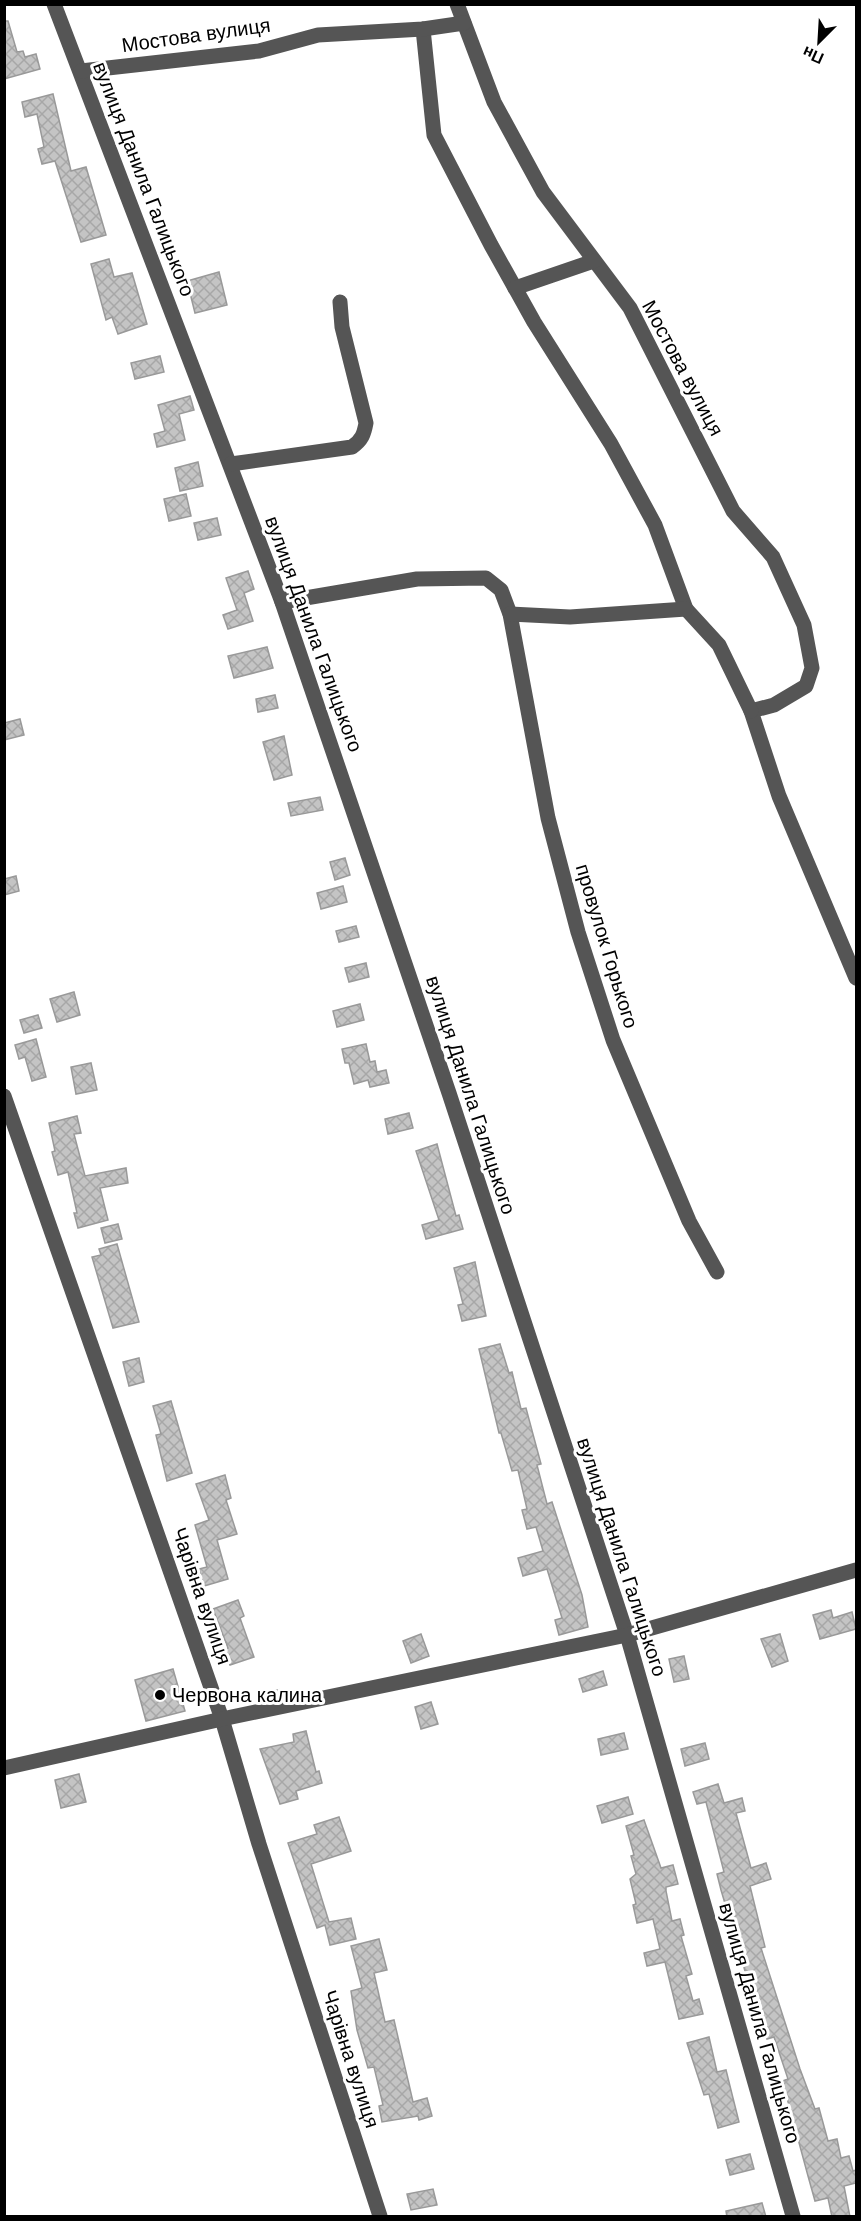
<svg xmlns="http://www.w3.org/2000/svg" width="861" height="2221" font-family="Helvetica,sans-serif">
  <defs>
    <pattern id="building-cross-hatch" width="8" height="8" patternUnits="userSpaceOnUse" patternTransform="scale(1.5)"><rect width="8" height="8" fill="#c4c4c4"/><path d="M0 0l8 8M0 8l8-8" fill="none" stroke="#a7a7a7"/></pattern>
  </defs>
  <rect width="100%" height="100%" fill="#fff"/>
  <g fill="url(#building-cross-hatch)" stroke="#999" stroke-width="1.5">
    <polygon points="4,21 8,21 17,52 23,51 25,57 36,54 40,69 4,79"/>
    <polygon points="53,94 71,171 86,167 106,235 81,242 55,161 42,164 38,149 44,147 37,114 25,117 22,102"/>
    <polygon points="109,259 114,277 132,273 147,324 118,334 112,317 106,320 91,264"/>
    <polygon points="219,272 227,305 195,313 187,281"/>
    <polygon points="160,356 164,372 135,379 131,363"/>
    <polygon points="190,396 194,410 179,414 185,440 157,447 154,434 165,431 158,405"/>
    <polygon points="198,462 203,486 180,491 175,468"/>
    <polygon points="186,494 191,516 169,521 164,499"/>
    <polygon points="217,518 221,535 198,540 194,523"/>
    <polygon points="248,571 254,589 244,593 253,621 228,629 223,615 237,610 226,578"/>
    <polygon points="267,647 273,668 234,678 228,656"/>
    <polygon points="275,695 278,708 258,712 256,699"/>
    <polygon points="20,719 24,735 4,740 4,723"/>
    <polygon points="284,736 292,775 274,780 263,742"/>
    <polygon points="320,797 323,810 291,816 288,803"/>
    <polygon points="345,858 350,875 335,880 330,862"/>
    <polygon points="16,876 19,891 4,895 4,879"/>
    <polygon points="343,886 347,902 321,909 317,893"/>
    <polygon points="356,926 359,937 339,942 336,931"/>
    <polygon points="366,963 369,977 349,982 345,968"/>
    <polygon points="74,992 80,1015 57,1022 50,999"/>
    <polygon points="360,1004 364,1020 337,1027 333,1011"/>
    <polygon points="38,1015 42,1028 24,1033 20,1020"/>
    <polygon points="36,1039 46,1077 32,1081 25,1057 19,1059 15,1045"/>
    <polygon points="366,1044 370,1062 375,1061 377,1072 386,1070 389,1083 370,1087 368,1080 354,1084 349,1063 345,1063 342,1049"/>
    <polygon points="91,1063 97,1090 76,1094 71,1067"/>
    <polygon points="409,1113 413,1128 388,1134 385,1119"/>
    <polygon points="77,1116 81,1133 74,1134 85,1176 126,1168 128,1183 100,1188 108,1220 78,1228 74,1213 77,1213 68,1172 58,1175 52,1152 55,1151 49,1123"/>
    <polygon points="437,1144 456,1216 459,1215 463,1229 426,1239 422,1225 439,1220 416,1151"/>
    <polygon points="118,1224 122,1239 105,1243 101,1228"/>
    <polygon points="117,1244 139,1322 113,1328 92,1257 101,1255 99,1249"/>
    <polygon points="475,1262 486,1316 462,1321 458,1305 463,1304 454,1268"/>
    <polygon points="500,1344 509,1373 512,1372 521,1409 526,1408 541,1464 537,1465 547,1504 552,1502 582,1595 588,1627 559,1635 555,1620 562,1618 547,1569 523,1576 518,1558 543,1551 536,1527 527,1529 522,1510 527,1509 518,1470 512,1471 501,1433 499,1433 479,1349"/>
    <polygon points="139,1358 144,1382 129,1386 123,1362"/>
    <polygon points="171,1401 192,1473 167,1481 156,1435 161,1434 153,1406"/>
    <polygon points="225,1475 231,1498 226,1500 237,1534 217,1540 228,1579 204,1586 199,1569 207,1567 195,1525 209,1520 196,1484"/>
    <polygon points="238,1600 244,1616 240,1618 254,1657 230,1665 225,1649 228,1648 213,1609"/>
    <polygon points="831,1610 833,1618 852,1612 856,1629 820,1639 813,1615"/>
    <polygon points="421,1634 429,1656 411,1663 403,1641"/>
    <polygon points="780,1634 788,1661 772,1667 761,1639"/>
    <polygon points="684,1656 689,1679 674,1682 669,1659"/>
    <polygon points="173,1669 185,1711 146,1721 135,1680"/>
    <polygon points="603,1671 607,1685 583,1692 579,1679"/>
    <polygon points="282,1689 284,1696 259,1701 257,1694"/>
    <polygon points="431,1702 438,1724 421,1729 415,1707"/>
    <polygon points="306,1731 316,1772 319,1771 322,1783 296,1791 298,1799 280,1804 260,1749 294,1742 293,1734"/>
    <polygon points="624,1733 628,1749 601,1755 598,1739"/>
    <polygon points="705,1743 709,1759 685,1766 681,1749"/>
    <polygon points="79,1774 86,1802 61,1808 55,1780"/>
    <polygon points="718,1784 724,1803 742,1798 745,1811 736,1813 751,1868 766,1863 771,1879 750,1886 765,1947 761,1948 800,2069 815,2109 819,2108 828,2141 837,2139 841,2158 849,2156 853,2171 856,2170 856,2183 844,2186 850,2217 832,2217 828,2198 815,2201 808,2176 787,2098 780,2082 788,2079 774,2037 767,2039 762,2023 765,2023 752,1980 748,1981 721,1890 717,1874 724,1872 706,1802 697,1804 693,1792"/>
    <polygon points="628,1797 633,1814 602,1823 597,1806"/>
    <polygon points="339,1817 351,1851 311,1864 329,1922 351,1918 356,1939 330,1945 325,1925 317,1928 288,1843 317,1834 314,1825"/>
    <polygon points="644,1820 661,1868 673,1865 678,1884 666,1887 666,1891 672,1921 680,1919 684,1935 681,1936 692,1974 686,1976 693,2001 699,1999 703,2014 679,2019 665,1962 647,1966 644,1953 660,1949 653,1919 637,1923 633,1905 636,1904 630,1879 636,1874 631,1856 634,1855 626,1826"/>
    <polygon points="379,1939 387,1970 374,1973 385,2022 394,2020 413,2102 427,2098 432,2116 419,2120 418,2116 382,2122 379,2106 383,2105 374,2067 368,2068 357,2030 351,1991 362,1988 351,1946"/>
    <polygon points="709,2037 717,2072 726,2070 739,2122 718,2128 709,2094 704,2095 687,2043"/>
    <polygon points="750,2154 754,2169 730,2175 726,2160"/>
    <polygon points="433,2189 437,2205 411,2210 407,2194"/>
    <polygon points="762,2203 766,2217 727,2217 726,2211"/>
  </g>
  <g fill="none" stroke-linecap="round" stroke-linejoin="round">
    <g stroke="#555" stroke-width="15">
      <polyline points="54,4 282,602 449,1093 627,1635 793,2216"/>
      <polyline points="457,4 494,102 543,192 630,308 733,511 773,557 804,625 812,668 806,686 774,705 751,711 779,796 856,978"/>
      <polyline points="423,29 434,135 491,245 534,322 611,444 655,525 686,609 719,645 751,711"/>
      <polyline points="81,71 259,51 318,35 423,29 464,23"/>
      <polyline points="515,288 594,261"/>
      <path d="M231,464L352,447C362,440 364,434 366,423L342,327L340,302"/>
      <polyline points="282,602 417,579 486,578 501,590 510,614 548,818 578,932 613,1040 689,1221 717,1272"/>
      <polyline points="510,614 570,617 686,609"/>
      <polyline points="4,1096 222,1719 259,1844 380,2216"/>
      <polyline points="4,1768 222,1719 627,1635 856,1570"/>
    </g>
  </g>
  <circle fill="#000" stroke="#fff" stroke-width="2" cx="160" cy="1695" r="6"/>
  <g text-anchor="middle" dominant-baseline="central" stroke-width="6" stroke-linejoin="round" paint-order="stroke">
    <g font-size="20" fill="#000" stroke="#fff">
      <text transform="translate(196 35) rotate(-8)">Мостова вулиця</text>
      <text transform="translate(144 179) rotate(69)">вулиця Данила Галицького</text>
      <text transform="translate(683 368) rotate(62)">Мостова вулиця</text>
      <text transform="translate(314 634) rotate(70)">вулиця Данила Галицького</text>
      <text transform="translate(607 946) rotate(73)">провулок Горького</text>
      <text transform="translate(471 1095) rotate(72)">вулиця Данила Галицького</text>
      <text transform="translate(622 1557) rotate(72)">вулиця Данила Галицького</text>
      <text transform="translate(202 1596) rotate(71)">Чарівна вулиця</text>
      <text transform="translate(760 2023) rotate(74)">вулиця Данила Галицького</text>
      <text transform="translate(351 2059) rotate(72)">Чарівна вулиця</text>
    </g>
    <g font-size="20" fill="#000" stroke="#fff" text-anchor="start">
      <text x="172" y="1695">Червона калина</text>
    </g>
  </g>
  <rect width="861" height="2221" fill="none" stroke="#000000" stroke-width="12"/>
  <g transform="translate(819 42) rotate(204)" stroke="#ffffff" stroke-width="4.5" paint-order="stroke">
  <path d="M0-4.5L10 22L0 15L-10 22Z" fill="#000000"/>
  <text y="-9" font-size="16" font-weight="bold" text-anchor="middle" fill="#000000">Пн</text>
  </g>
</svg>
